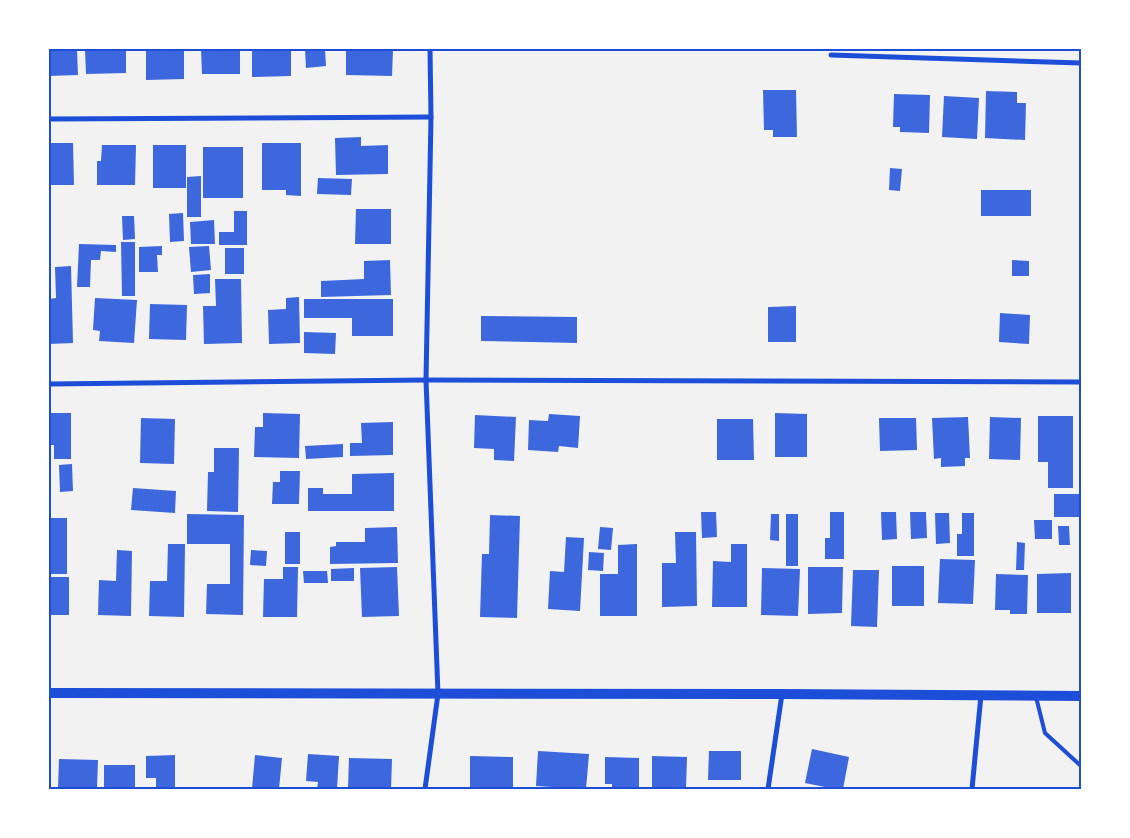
<svg xmlns="http://www.w3.org/2000/svg" width="1130" height="838" font-family="'Fira Sans Condensed',sans-serif">
  <rect width="100%" height="100%" fill="#f2f2f2"/>
  <g fill="#3d67dc">
    <polygon points="49,49 77,49 78,75 49,76"/>
    <polygon points="85,49 126,49 126,73 86,74"/>
    <polygon points="146,49 184,49 184,79 146,80"/>
    <polygon points="201,49 240,49 240,74 202,74"/>
    <polygon points="252,49 291,49 291,76 252,77"/>
    <polygon points="305,49 325,49 326,66 306,68"/>
    <polygon points="346,49 393,49 392,76 346,75"/>
    <polygon points="763,90 796,90 797,137 773,137 773,130 764,130"/>
    <polygon points="986,91 1017,92 1017,103 1026,103 1025,140 985,138"/>
    <polygon points="894,94 930,95 929,133 900,132 900,127 893,127"/>
    <polygon points="944,96 979,98 977,139 942,137"/>
    <polygon points="361,137 361,146 388,145 388,174 336,175 335,138"/>
    <polygon points="49,143 73,143 74,185 49,185"/>
    <polygon points="262,143 301,143 301,196 286,195 286,190 262,190"/>
    <polygon points="102,145 136,145 135,185 97,185 97,161 101,161"/>
    <rect x="153" y="145" width="33" height="43"/>
    <rect x="203" y="147" width="40" height="51"/>
    <polygon points="890,168 902,169 900,191 889,190"/>
    <polygon points="201,176 201,217 187,217 187,177"/>
    <polygon points="318,178 352,179 351,195 317,194"/>
    <rect x="981" y="190" width="50" height="26"/>
    <polygon points="356,209 391,209 391,244 355,244"/>
    <polygon points="234,211 247,211 247,245 219,245 219,232 234,232"/>
    <polygon points="183,213 184,241 170,242 169,214"/>
    <polygon points="122,216 134,216 135,239 123,240"/>
    <polygon points="214,220 215,244 191,244 190,222"/>
    <polygon points="121,242 135,242 135,296 122,296"/>
    <polygon points="79,244 116,245 116,252 101,251 100,260 91,260 90,287 77,287"/>
    <polygon points="162,246 162,255 157,255 158,272 139,272 139,247"/>
    <polygon points="209,246 211,270 191,272 189,247"/>
    <rect x="225" y="248" width="19" height="26"/>
    <polygon points="390,260 391,295 321,297 321,281 364,279 364,261"/>
    <polygon points="1012,260 1029,261 1029,276 1012,276"/>
    <polygon points="71,266 73,343 49,344 49,299 56,298 55,267"/>
    <polygon points="210,274 210,293 194,294 193,275"/>
    <polygon points="215,279 241,279 242,343 204,344 203,306 216,306"/>
    <polygon points="299,297 300,343 269,344 268,310 286,309 286,298"/>
    <polygon points="95,298 137,300 134,343 99,341 100,331 93,330"/>
    <polygon points="304,299 393,299 393,336 352,336 352,318 304,318"/>
    <polygon points="150,304 187,305 186,340 149,339"/>
    <polygon points="796,306 796,342 768,342 768,307"/>
    <polygon points="1000,313 1030,315 1029,344 999,342"/>
    <polygon points="481,316 577,317 577,343 481,341"/>
    <polygon points="304,332 336,333 335,354 304,353"/>
    <polygon points="49,413 71,413 71,459 54,459 54,445 49,445"/>
    <polygon points="263,413 300,414 299,458 254,457 255,427 263,427"/>
    <polygon points="775,413 807,414 807,457 775,457"/>
    <polygon points="549,414 580,416 578,448 559,446 558,452 528,450 529,420 548,421"/>
    <polygon points="475,415 516,417 514,461 494,460 494,449 474,448"/>
    <polygon points="1038,416 1073,416 1073,488 1048,488 1048,462 1038,462"/>
    <polygon points="968,417 970,458 965,458 965,466 941,467 941,458 934,459 932,418"/>
    <polygon points="990,417 1021,418 1020,460 989,459"/>
    <polygon points="141,418 175,419 174,464 140,463"/>
    <polygon points="879,418 916,418 917,450 880,451"/>
    <polygon points="717,419 753,419 754,460 717,460"/>
    <polygon points="393,422 393,455 350,456 350,443 362,443 361,423"/>
    <polygon points="343,444 343,457 306,459 305,446"/>
    <polygon points="214,448 239,448 238,512 207,511 208,472 214,472"/>
    <polygon points="72,464 73,491 60,492 59,465"/>
    <polygon points="280,471 300,471 299,504 272,504 273,482 280,482"/>
    <polygon points="394,473 394,511 308,511 308,488 323,488 323,494 352,494 352,474"/>
    <polygon points="133,488 176,491 175,513 131,510"/>
    <rect x="1054" y="494" width="25" height="23"/>
    <polygon points="701,512 716,512 717,537 702,538"/>
    <polygon points="830,512 844,512 844,559 825,559 825,538 830,538"/>
    <polygon points="881,512 896,512 897,539 882,540"/>
    <polygon points="910,512 926,512 927,538 911,539"/>
    <polygon points="935,513 949,513 950,543 936,544"/>
    <polygon points="962,513 974,513 974,556 957,556 957,534 962,534"/>
    <polygon points="187,514 244,515 243,615 206,614 207,584 230,584 230,544 187,544"/>
    <polygon points="771,514 779,514 779,541 770,540"/>
    <rect x="786" y="514" width="12" height="52"/>
    <polygon points="490,515 520,516 517,618 480,617 482,554 489,554"/>
    <rect x="49" y="518" width="18" height="56"/>
    <polygon points="1034,520 1052,520 1052,539 1035,539"/>
    <polygon points="1058,526 1069,526 1070,545 1059,545"/>
    <polygon points="397,527 398,563 330,564 330,547 336,546 336,542 365,542 365,528"/>
    <polygon points="600,527 613,528 611,550 598,549"/>
    <rect x="285" y="532" width="15" height="32"/>
    <polygon points="675,532 696,532 697,606 662,607 662,563 676,563"/>
    <polygon points="566,537 584,538 580,611 548,609 550,571 564,572"/>
    <polygon points="1017,542 1025,543 1024,570 1016,570"/>
    <polygon points="168,544 185,544 184,617 149,616 150,581 167,581"/>
    <polygon points="637,544 637,616 600,616 600,574 618,574 618,545"/>
    <polygon points="731,544 747,544 747,607 712,607 713,561 731,562"/>
    <polygon points="117,550 132,551 131,616 98,615 99,580 116,581"/>
    <polygon points="251,550 267,551 266,566 250,565"/>
    <polygon points="589,552 604,553 603,571 588,570"/>
    <polygon points="940,559 975,560 973,604 938,603"/>
    <rect x="892" y="566" width="32" height="40"/>
    <polygon points="283,567 298,567 297,617 263,617 264,579 283,579"/>
    <polygon points="397,567 399,616 362,617 360,568"/>
    <polygon points="808,567 843,567 842,613 808,614"/>
    <polygon points="354,568 354,581 331,581 331,569"/>
    <polygon points="762,568 800,569 798,616 761,615"/>
    <polygon points="853,570 879,570 877,627 851,626"/>
    <polygon points="303,571 327,571 328,583 304,583"/>
    <polygon points="1071,573 1071,613 1037,613 1037,574"/>
    <polygon points="996,574 1028,575 1027,614 1010,614 1010,610 995,610"/>
    <rect x="49" y="577" width="20" height="38"/>
    <polygon points="812,749 849,757 843,789 835,789 805,783"/>
    <polygon points="538,751 589,754 586,789 536,786"/>
    <polygon points="709,751 741,751 741,780 708,780"/>
    <polygon points="308,754 339,756 337,789 317,789 318,782 306,781"/>
    <polygon points="175,755 175,789 156,789 156,778 146,778 146,756"/>
    <polygon points="255,755 282,758 279,789 252,789"/>
    <polygon points="470,756 513,757 513,789 470,789"/>
    <polygon points="652,756 687,757 686,789 652,789"/>
    <polygon points="605,757 639,758 639,789 612,789 612,784 605,784"/>
    <polygon points="349,758 392,759 391,789 348,789"/>
    <polygon points="59,759 98,760 97,789 58,789"/>
    <rect x="104" y="765" width="31" height="24"/>
  </g>
  <g fill="none" stroke-linecap="round" stroke-linejoin="round">
    <polyline stroke="#1d4ed8" stroke-width="4" points="1036,697 1045,733 1081,766"/>
    <g stroke="#1d4ed8" stroke-width="5">
      <polyline points="831,55 1081,63"/>
      <polyline points="49,119 431,117"/>
      <polyline points="49,384 426,380 1081,382"/>
      <polyline points="425,789 438,694 426,380 431,117 430,49"/>
      <polyline points="768,789 782,694"/>
      <polyline points="972,789 981,695"/>
    </g>
    <polyline stroke="#1d4ed8" stroke-width="10" points="49,693 782,694 1081,696"/>
  </g>
  <rect width="1130" height="838" fill="none" stroke="#ffffff" stroke-width="100"/>
  <rect x="50" y="50" width="1030" height="738" fill="none" stroke="#1d4ed8" stroke-width="2"/>
</svg>
